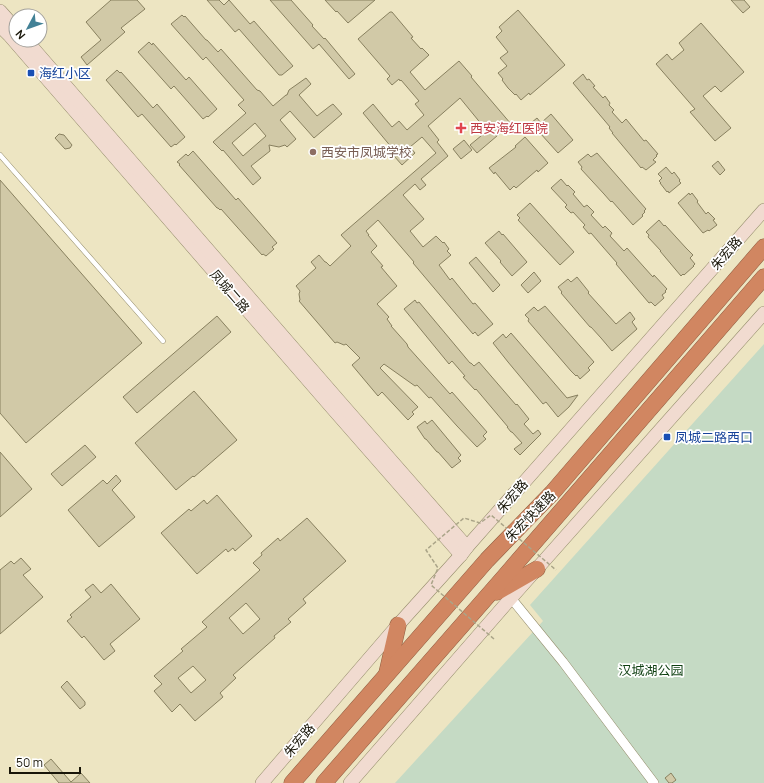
<svg xmlns="http://www.w3.org/2000/svg" width="764" height="783" font-family="Manrope,'Noto Sans SC',sans-serif">
  <rect width="100%" height="100%" fill="#ede5c2"/>
  <polygon fill="#c5dac4" points="764,344 764,783 395,783 543,621 530,605"/>
  <g fill="#d1c9a7" stroke="#88805f" fill-rule="evenodd">
    <polygon points="111,0 137,0 145,9 121,28 125,32 87,65 81,57 101,40 86,22"/>
    <polygon points="207,0 219,0 224,5 229,0 250,24 254,21 293,66 282,75 279,75 239,29 235,32"/>
    <polygon points="270,0 291,0 313,25 312,26 324,39 325,38 355,74 349,79 319,44 313,49"/>
    <polygon points="325,0 375,0 348,23 337,11 336,12"/>
    <polygon points="731,0 744,0 750,7 743,13"/>
    <polygon points="518,10 565,65 530,95 529,93 521,100 516,94 515,95 508,88 502,80 503,79 498,73 507,66 500,58 508,52 496,37 502,31 499,27"/>
    <polygon points="390,12 392,12 413,37 411,38 421,49 422,48 429,55 410,72 425,90 459,61 472,76 471,77 511,124 477,153 470,145 487,131 460,98 428,126 439,140 437,142 448,156 421,179 426,185 420,190 415,184 403,195 424,219 410,231 423,247 436,236 443,243 444,242 449,249 447,251 451,255 439,265 450,280 452,278 473,304 475,303 493,324 478,336 475,332 473,334 461,320 413,263 414,262 378,220 366,231 369,235 368,235 377,246 371,252 383,266 381,267 397,286 377,304 389,317 387,319 392,326 391,326 407,344 408,347 450,394 452,392 487,432 483,436 486,439 477,447 457,426 431,397 429,398 417,385 415,386 384,364 380,368 418,407 412,412 414,414 408,420 382,392 378,396 352,365 360,358 346,344 344,345 337,342 335,343 299,301 300,300 299,294 300,291 296,286 316,268 311,262 319,255 325,262 326,262 330,266 351,246 341,235 436,153 422,137 410,147 415,153 402,165 394,156 397,154 363,113 373,104 392,127 399,121 407,130 424,115 415,104 419,101 401,80 400,81 399,79 392,85 387,79 390,76 358,39"/>
    <path d="M182,15L184,17L185,16L206,40H207L218,52L221,49L257,90L260,91L273,106L286,95H287L289,90L306,78L311,84L299,95L317,116L330,106L333,104L342,114L314,138L290,111L280,120L296,139L287,147L285,145L279,147L269,145L270,151L251,166L261,178L253,185L223,150L222,151L213,142L246,113L238,105L244,100L206,57L203,60L171,24ZM255,123L266,136L243,156L232,143Z"/>
    <polygon points="701,23 744,72 721,92 715,86 703,96 731,128 715,141 690,112 695,109 656,64 667,54 672,60 684,50 679,43"/>
    <polygon points="149,42 152,45 153,43 186,80 189,77 217,109 208,117 207,116 203,119 174,86 171,89 138,52"/>
    <polygon points="117,70 120,73 121,72 153,108 157,104 185,137 176,145 175,144 171,147 142,114 138,117 106,80"/>
    <polygon points="583,74 587,80 589,79 595,86 593,87 603,98 605,96 610,103 609,105 614,110 612,112 622,123 626,119 644,141 646,140 658,154 656,155 657,156 653,160 656,162 646,170 642,167 641,168 637,163 612,133 613,133 609,128 610,127 573,83"/>
    <polygon points="551,114 573,140 558,153 531,123 537,118 541,123"/>
    <polygon points="59,134 64,135 72,145 70,148 65,149 55,138"/>
    <polygon points="525,137 548,163 538,172 537,170 516,188 514,186 510,190 495,172 494,174 489,168 516,147 515,146"/>
    <polygon points="464,140 472,150 461,159 453,149"/>
    <polygon points="193,151 236,200 238,198 277,243 272,247 274,249 266,256 263,254 262,255 221,209 220,210 218,208 217,208 179,165 180,164 177,162 186,154 188,156"/>
    <polygon points="597,153 646,209 644,211 645,212 642,215 643,216 633,225 612,201 611,202 604,194 581,169 582,167 578,162 588,154 591,157"/>
    <polygon points="718,161 725,170 720,175 712,166"/>
    <polygon points="666,167 672,174 674,172 680,180 679,181 681,183 669,193 668,191 667,192 660,183 661,183 659,181 662,178 658,174"/>
    <polygon points="561,179 567,186 568,185 575,192 573,194 584,207 587,205 594,212 591,215 603,228 605,226 612,233 610,236 624,251 627,248 652,276 653,277 654,275 667,289 665,291 666,292 662,295 664,298 655,306 651,302 649,303 616,264 617,263 603,247 591,233 589,234 583,227 585,225 573,212 571,213 565,207 567,205 551,188"/>
    <polygon points="0,180 142,343 26,443 0,413"/>
    <polygon points="689,193 690,195 692,193 698,201 697,202 706,214 708,212 715,219 713,220 717,225 709,231 708,230 703,233 678,203"/>
    <polygon points="530,203 574,252 560,265 518,220 520,218 517,215"/>
    <polygon points="659,220 664,226 665,225 686,248 693,255 690,258 695,264 693,266 694,266 684,275 683,274 681,276 660,251 661,251 648,237 649,235 646,232"/>
    <polygon points="499,231 502,235 503,234 527,262 512,276 500,262 501,261 485,243"/>
    <polygon points="476,257 500,285 493,292 469,263"/>
    <polygon points="534,272 541,281 528,293 521,285"/>
    <polygon points="577,277 589,292 588,293 616,324 630,312 635,319 632,322 637,329 612,351 601,338 591,327 590,327 561,293 562,292 558,287 568,279 571,282"/>
    <polygon points="415,300 417,303 419,302 470,363 471,363 474,366 479,362 516,405 517,404 529,419 524,424 533,434 538,430 541,434 520,455 514,449 522,443 512,432 511,432 507,427 508,427 476,389 475,390 463,377 465,376 452,361 449,364 404,309"/>
    <polygon points="545,306 594,362 588,368 590,370 580,379 577,375 576,376 571,371 528,321 529,319 525,315 534,307 538,311"/>
    <polygon points="217,316 231,332 137,413 123,397"/>
    <polygon points="511,333 567,398 578,395 569,407 558,417 546,402 543,404 508,362 493,343 503,334 506,338"/>
    <polygon points="194,391 237,440 194,477 193,476 176,490 135,443"/>
    <polygon points="432,420 461,455 458,458 461,461 452,468 438,452 437,452 426,439 425,439 417,427 425,421 427,424"/>
    <polygon points="85,445 96,457 62,486 51,474"/>
    <polygon points="0,452 32,489 0,517"/>
    <polygon points="116,475 121,481 112,490 135,517 99,547 68,510 103,480 107,484"/>
    <polygon points="217,495 252,536 235,551 233,548 228,552 226,549 197,574 161,533 189,509 191,511 204,500 207,504"/>
    <path d="M307,518L346,561L303,599L306,603L288,619L291,622L274,636L275,638L233,675L236,678L220,693L223,697L195,721L180,704L172,712L154,691L162,684L154,676L183,651L181,649L207,627L202,622L260,570L253,563L262,555L261,553L278,538L280,541ZM246,603L260,619L243,634L229,618ZM193,666L206,680L191,693L178,678Z"/>
    <polygon points="21,558 31,569 23,575 43,597 0,634 0,570 11,561 14,564"/>
    <polygon points="93,584 101,593 111,584 140,619 110,644 115,651 104,660 84,636 82,638 67,621 72,617 70,615 91,597 85,590"/>
    <polygon points="67,681 85,702 85,705 80,709 61,687"/>
    <polygon points="51,759 71,782 81,773 90,783 59,783 44,765"/>
    <polygon points="671,773 676,780 672,783 669,783 665,778"/>
  </g>
  <g fill="none" stroke-linecap="round" stroke-linejoin="round">
    <defs>
      <polyline id="lane" points="0,155 163,341"/>
      <polyline id="street" points="511,598 563,662 654,783"/>
      <g id="secondary">
        <polyline points="0,11 16,29"/>
        <polyline points="0,26 9,35 333,409 461,555"/>
        <polyline points="26,40 340,402 467,547"/>
        <polyline points="262,783 398,625 461,555 467,547 764,210"/>
        <polyline points="350,783 511,598 764,313"/>
      </g>
      <g id="highway">
        <polyline points="497,592 537,569"/>
        <polyline points="387,673 398,625"/>
        <polyline points="292,783 487,560 552,493 764,247"/>
        <polyline points="324,783 505,576 764,277"/>
      </g>
    </defs>
    <use href="#lane" stroke="#958d6c" stroke-width="5.5"/>
    <use href="#street" stroke="#958d6c" stroke-width="10"/>
    <use href="#secondary" stroke="#958d6c" stroke-width="14"/>
    <use href="#highway" stroke="#905e42" stroke-width="17"/>
    <use href="#lane" stroke="#fff" stroke-width="4.5"/>
    <use href="#street" stroke="#fff" stroke-width="9"/>
    <use href="#secondary" stroke="#f1dbd0" stroke-width="13"/>
    <use href="#highway" stroke="#d18661" stroke-width="16"/>
    <polyline stroke="#aaa488" stroke-width="1.5" stroke-dasharray="4 2" stroke-linecap="butt" points="494,639 431,585 438,568 426,550 464,518 480,523 491,515 556,570"/>
  </g>
  <g fill="#1a4fb4" stroke="#fff" stroke-width="1.5">
    <rect x="27" y="69" width="8" height="8" rx="2"/>
    <rect x="663" y="433" width="8" height="8" rx="2"/>
  </g>
  <path fill="#e0444e" stroke="#fff" stroke-width="1.5" d="M459 122h4v4h4v4h-4v4h-4v-4h-4v-4h4z"/>
  <circle fill="#8d6e63" stroke="#fff" stroke-width="1.5" cx="313" cy="152" r="4"/>
  <g text-anchor="middle" dominant-baseline="central" stroke-width="3.5" stroke-linejoin="round" paint-order="stroke">
    <g font-size="13" fill="#164399" stroke="#fff" text-anchor="start">
      <text x="39" y="73">海红小区</text>
      <text x="675" y="437">凤城二路西口</text>
    </g>
    <g font-size="13" fill="#be3a42" stroke="#fff" text-anchor="start">
      <text x="470" y="128">西安海红医院</text>
    </g>
    <g font-size="13" fill="#785e54" stroke="#fff" text-anchor="start">
      <text x="321" y="152">西安市凤城学校</text>
    </g>
    <g font-size="13" fill="#181508" stroke="#fff">
      <text transform="translate(726 253) rotate(-49)">朱宏路</text>
      <text transform="translate(230 291) rotate(49)">凤城二路</text>
      <text transform="translate(512 496) rotate(-49)">朱宏路</text>
      <text transform="translate(530 516) rotate(-46)">朱宏快速路</text>
      <text transform="translate(299 740) rotate(-49)">朱宏路</text>
    </g>
    <g font-size="13" fill="#0e3f11" stroke="#fff">
      <text x="651" y="670">汉城湖公园</text>
    </g>
  </g>
  <g transform="translate(28 28) rotate(229)"><circle r="19" fill="#ffffff" stroke="#a3a19c"/>
  <path d="M0-3L7 15L0 10L-7 15Z" fill="#428196"/>
  <text y="-6" font-size="11" font-weight="bold" text-anchor="middle" fill="#181508">N</text>
  </g>
  <path d="M10 767v6h70v-6" fill="none" stroke="#181508" stroke-width="2"/>
  <text x="16" y="767" font-size="12" fill="#181508" stroke="#ffffff" stroke-width="3" paint-order="stroke">50 m</text>
</svg>
